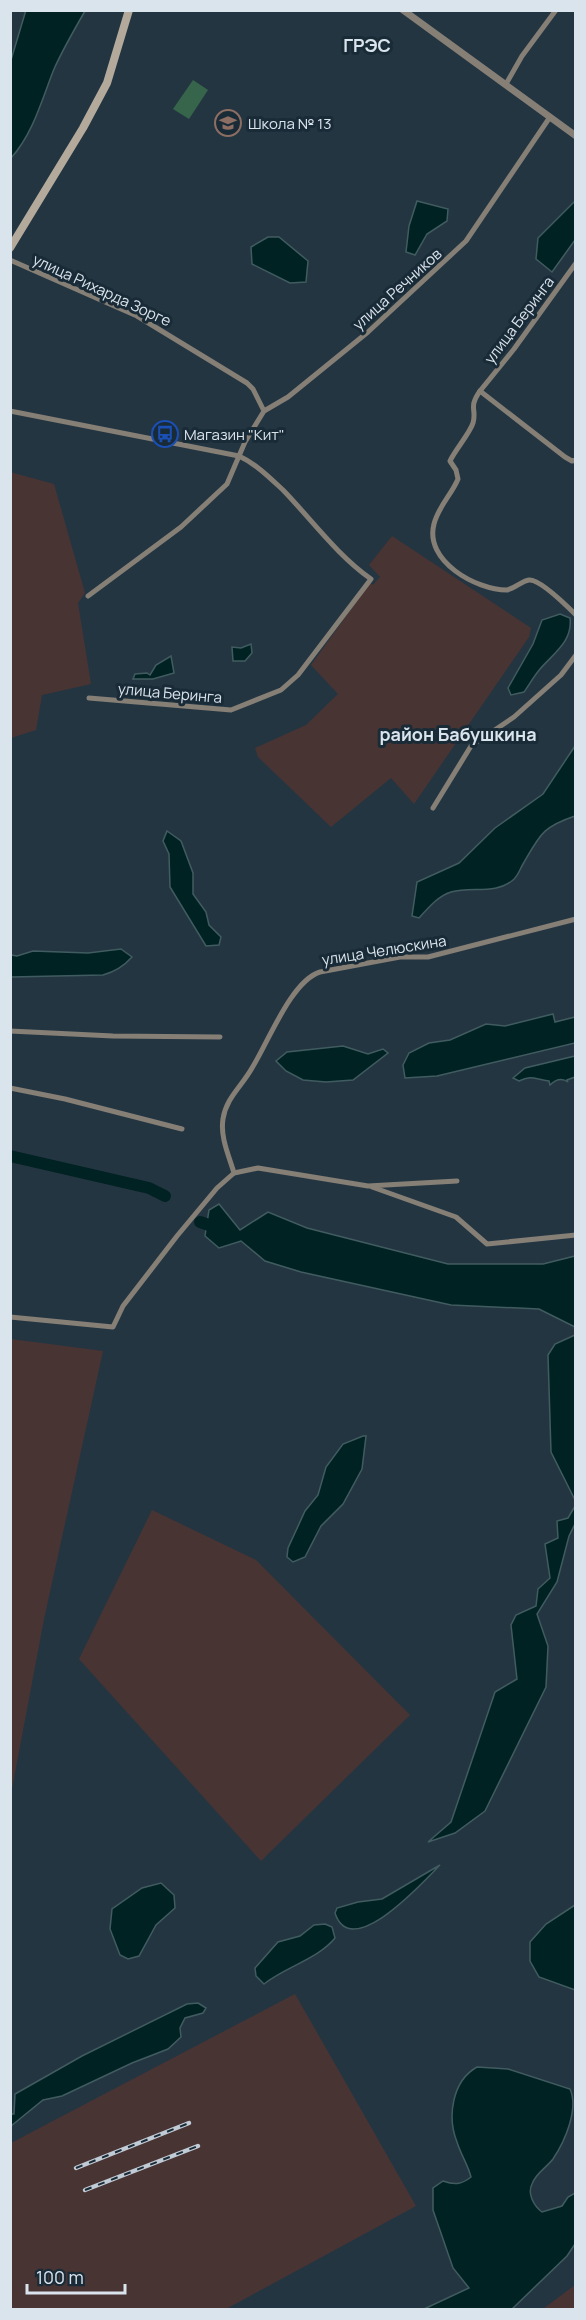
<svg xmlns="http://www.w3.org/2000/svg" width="586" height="2320" font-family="Manrope,sans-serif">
  <rect width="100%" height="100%" fill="#243542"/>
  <g fill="#493434">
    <polygon points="10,472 54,484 85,593 78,603 91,684 42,695 36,730 11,738"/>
    <polygon points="392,536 531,628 529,637 414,804 391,778 331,827 258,757 255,748 306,725 338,694 311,665 370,583 373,585 380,577 369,565"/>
    <polygon points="11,1339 103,1351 44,1619 11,1794"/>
    <polygon points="152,1510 256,1560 410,1715 261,1861 79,1659"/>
    <polygon points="295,1994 416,2206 226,2309 11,2309 11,2143"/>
    <polygon points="575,2285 575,2309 543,2309"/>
  </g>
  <polygon fill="#36654b" points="193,80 208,90 189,119 173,109"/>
  <g fill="#002223" stroke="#415c60" stroke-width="1.5">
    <path d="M26,10L85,11C74,30 63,49 54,69C42,99 33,134 11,158V60Z"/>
    <polygon points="417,201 448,209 447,221 427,234 415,255 406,252 409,226"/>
    <polygon points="575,201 575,240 552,272 536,259 538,238"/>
    <polygon points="268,237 279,237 308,261 306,282 290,283 252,264 251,247"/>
    <path d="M560,614L570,618C573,641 554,653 540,669C534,676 529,685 524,692L511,695L508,688L533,644L542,620Z"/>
    <polygon points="251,644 252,653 245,661 233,661 232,647 241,648"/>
    <polygon points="171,656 174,673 153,679 133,679 135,674 147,673 150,675 156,665"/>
    <path d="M575,746V816C542,827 540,835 523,864C520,869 518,876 513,880C495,895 472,886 451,892C438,896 428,908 419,918L412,916L417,882L459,863L495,828L543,794Z"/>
    <polygon points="167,831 181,841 193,873 193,894 206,912 209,925 221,937 219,945 206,946 170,887 169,854 163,841"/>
    <path d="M121,949L132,957C124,966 114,972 103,975L11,977V955L17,956L33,951L88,953Z"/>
    <polygon points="553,1014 555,1022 575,1017 575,1043 437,1076 405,1078 403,1065 409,1053 429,1043 450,1040 486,1024 505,1026"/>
    <polygon points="343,1046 368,1054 383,1049 388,1053 353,1080 326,1082 303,1080 286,1071 276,1061 287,1052"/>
    <path d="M575,1056V1077L567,1080L568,1082C561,1077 555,1080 550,1085L549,1081C536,1080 532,1074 519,1081L513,1078L525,1068Z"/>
    <polygon points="219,1204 240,1230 268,1212 307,1228 448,1264 543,1264 575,1256 575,1327 539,1309 451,1305 301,1272 265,1261 241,1241 219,1248 205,1236 209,1210"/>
    <polygon points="575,1335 575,1500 551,1452 548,1355 555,1344"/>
    <polygon points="363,1436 366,1436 362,1469 343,1504 321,1526 305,1557 293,1562 287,1557 288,1548 305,1511 318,1495 326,1467 343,1444"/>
    <polygon points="575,1506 575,1524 569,1536 557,1582 537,1614 548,1646 546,1687 485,1811 455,1833 428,1842 451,1822 495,1692 517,1679 511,1625 516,1615 536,1606 538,1589 550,1578 545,1544 558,1538 557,1521 568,1518"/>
    <path d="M440,1865C424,1881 351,1963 335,1913L337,1908L358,1902L382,1899Z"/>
    <polygon points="161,1883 174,1895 175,1908 156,1925 139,1956 128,1959 120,1955 110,1929 112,1909 142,1888"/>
    <polygon points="575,1905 575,1990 539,1977 530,1961 530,1942 546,1924"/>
    <path d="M325,1924L332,1927L335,1938C318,1959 285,1967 264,1984L256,1976L255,1968L278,1942L300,1936L314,1925Z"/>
    <polygon points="198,2003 206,2008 203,2013 185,2018 180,2028 181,2037 168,2049 132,2063 62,2096 43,2100 11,2126 11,2114 14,2114 15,2094 82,2056 187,2004"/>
    <path d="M477,2067L508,2069L570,2089C579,2109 565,2141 553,2159C547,2167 535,2174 532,2184C527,2194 534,2206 542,2212L562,2206L568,2197L575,2193V2244L567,2256L512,2309H424L469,2288L453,2268L433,2210V2188L443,2181C454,2185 461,2185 471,2177C468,2165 461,2155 457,2142C447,2117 452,2081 477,2067Z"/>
  </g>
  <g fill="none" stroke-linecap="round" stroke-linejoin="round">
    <g stroke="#002223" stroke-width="12">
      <polyline points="10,1156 149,1188 165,1196"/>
      <polyline points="200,1222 221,1229"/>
    </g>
    <g stroke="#857f76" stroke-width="5">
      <polyline points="506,84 522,56 556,10"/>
      <polyline points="10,260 137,316 247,383 253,389 264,411"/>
      <polyline points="576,263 514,349 480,391 565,457 572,461 576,460"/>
      <path d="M480,391C468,408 477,409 473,423C470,433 455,450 450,461L456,470L458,479C452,494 438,507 434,524C424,561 476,590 507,590C515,588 522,581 529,580C540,579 568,607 576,615"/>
      <path d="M10,411L239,456C256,464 269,477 283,490C312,520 337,555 371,579L298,675L281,690L231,710L89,698"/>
      <polyline points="88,596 181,527 227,484 245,442 264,411 288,397 368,332 466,241 550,117"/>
      <polyline points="433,808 471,746 514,717 561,675 576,655"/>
      <polyline points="10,1031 113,1036 220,1037"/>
      <polyline points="10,1088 65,1099 182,1129"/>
      <path d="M234,1173C229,1156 220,1137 223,1119C226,1098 242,1086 252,1068C268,1043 291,981 320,972L400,957H428L576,919"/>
      <polyline points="372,1187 456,1217 487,1244 576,1235"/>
      <polyline points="10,1317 113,1327 123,1306 177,1236 217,1188 234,1173 258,1168 368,1186 457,1181"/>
    </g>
    <polyline stroke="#857f76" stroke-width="7" points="403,10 576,136"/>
    <polyline stroke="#b3aa9c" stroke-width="8" points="10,248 83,128 107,83 129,10"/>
    <defs>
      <g id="rail">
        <polyline points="76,2168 189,2123"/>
        <polyline points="85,2190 198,2146"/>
      </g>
    </defs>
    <use href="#rail" stroke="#c0cbd5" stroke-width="4.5"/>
    <use href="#rail" stroke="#1a2b38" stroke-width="2" stroke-dasharray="7" stroke-linecap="butt"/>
  </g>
  <defs>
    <symbol id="school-ring" viewBox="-11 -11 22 22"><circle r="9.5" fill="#1a2b38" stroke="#8d6e63" stroke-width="1.5"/><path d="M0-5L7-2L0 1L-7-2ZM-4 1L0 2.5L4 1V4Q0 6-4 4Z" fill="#8d6e63"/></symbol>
    <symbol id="bus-ring" viewBox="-11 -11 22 22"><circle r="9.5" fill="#1a2b38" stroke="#1a4fb4" stroke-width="1.5"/><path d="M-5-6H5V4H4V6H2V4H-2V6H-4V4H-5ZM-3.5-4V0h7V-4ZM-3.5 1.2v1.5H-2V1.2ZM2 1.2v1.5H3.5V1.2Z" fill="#1a4fb4"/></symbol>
  </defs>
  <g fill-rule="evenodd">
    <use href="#school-ring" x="213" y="108" width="30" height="30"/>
    <use href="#bus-ring" x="150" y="419" width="30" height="30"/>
  </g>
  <g text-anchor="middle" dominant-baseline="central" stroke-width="6" stroke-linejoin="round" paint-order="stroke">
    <g font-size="15" fill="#dae4ed" stroke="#1a2b38" text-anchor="start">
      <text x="248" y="123">Школа № 13</text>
      <text x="184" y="434">Магазин "Кит"</text>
    </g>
    <g font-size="15" fill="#dae4ed" stroke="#1a2b38">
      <text transform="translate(397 289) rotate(-42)">улица Речников</text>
      <text transform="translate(102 290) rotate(25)">улица Рихарда Зорге</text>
      <text transform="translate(519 320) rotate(-53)">улица Беринга</text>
      <text transform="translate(170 693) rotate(5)">улица Беринга</text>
      <text transform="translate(384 950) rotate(-9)">улица Челюскина</text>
    </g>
    <g font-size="18" font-weight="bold" fill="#dae4ed" stroke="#1a2b38">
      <text x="367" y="45">ГРЭС</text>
      <text x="458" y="734">район Бабушкина</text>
    </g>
  </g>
  <rect width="586" height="2320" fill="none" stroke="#dae4ed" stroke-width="24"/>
  <path d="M27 2284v9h98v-9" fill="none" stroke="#dae4ed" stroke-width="3"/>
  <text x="36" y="2284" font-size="18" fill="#dae4ed" stroke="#1a2b38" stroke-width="4.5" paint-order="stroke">100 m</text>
</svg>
